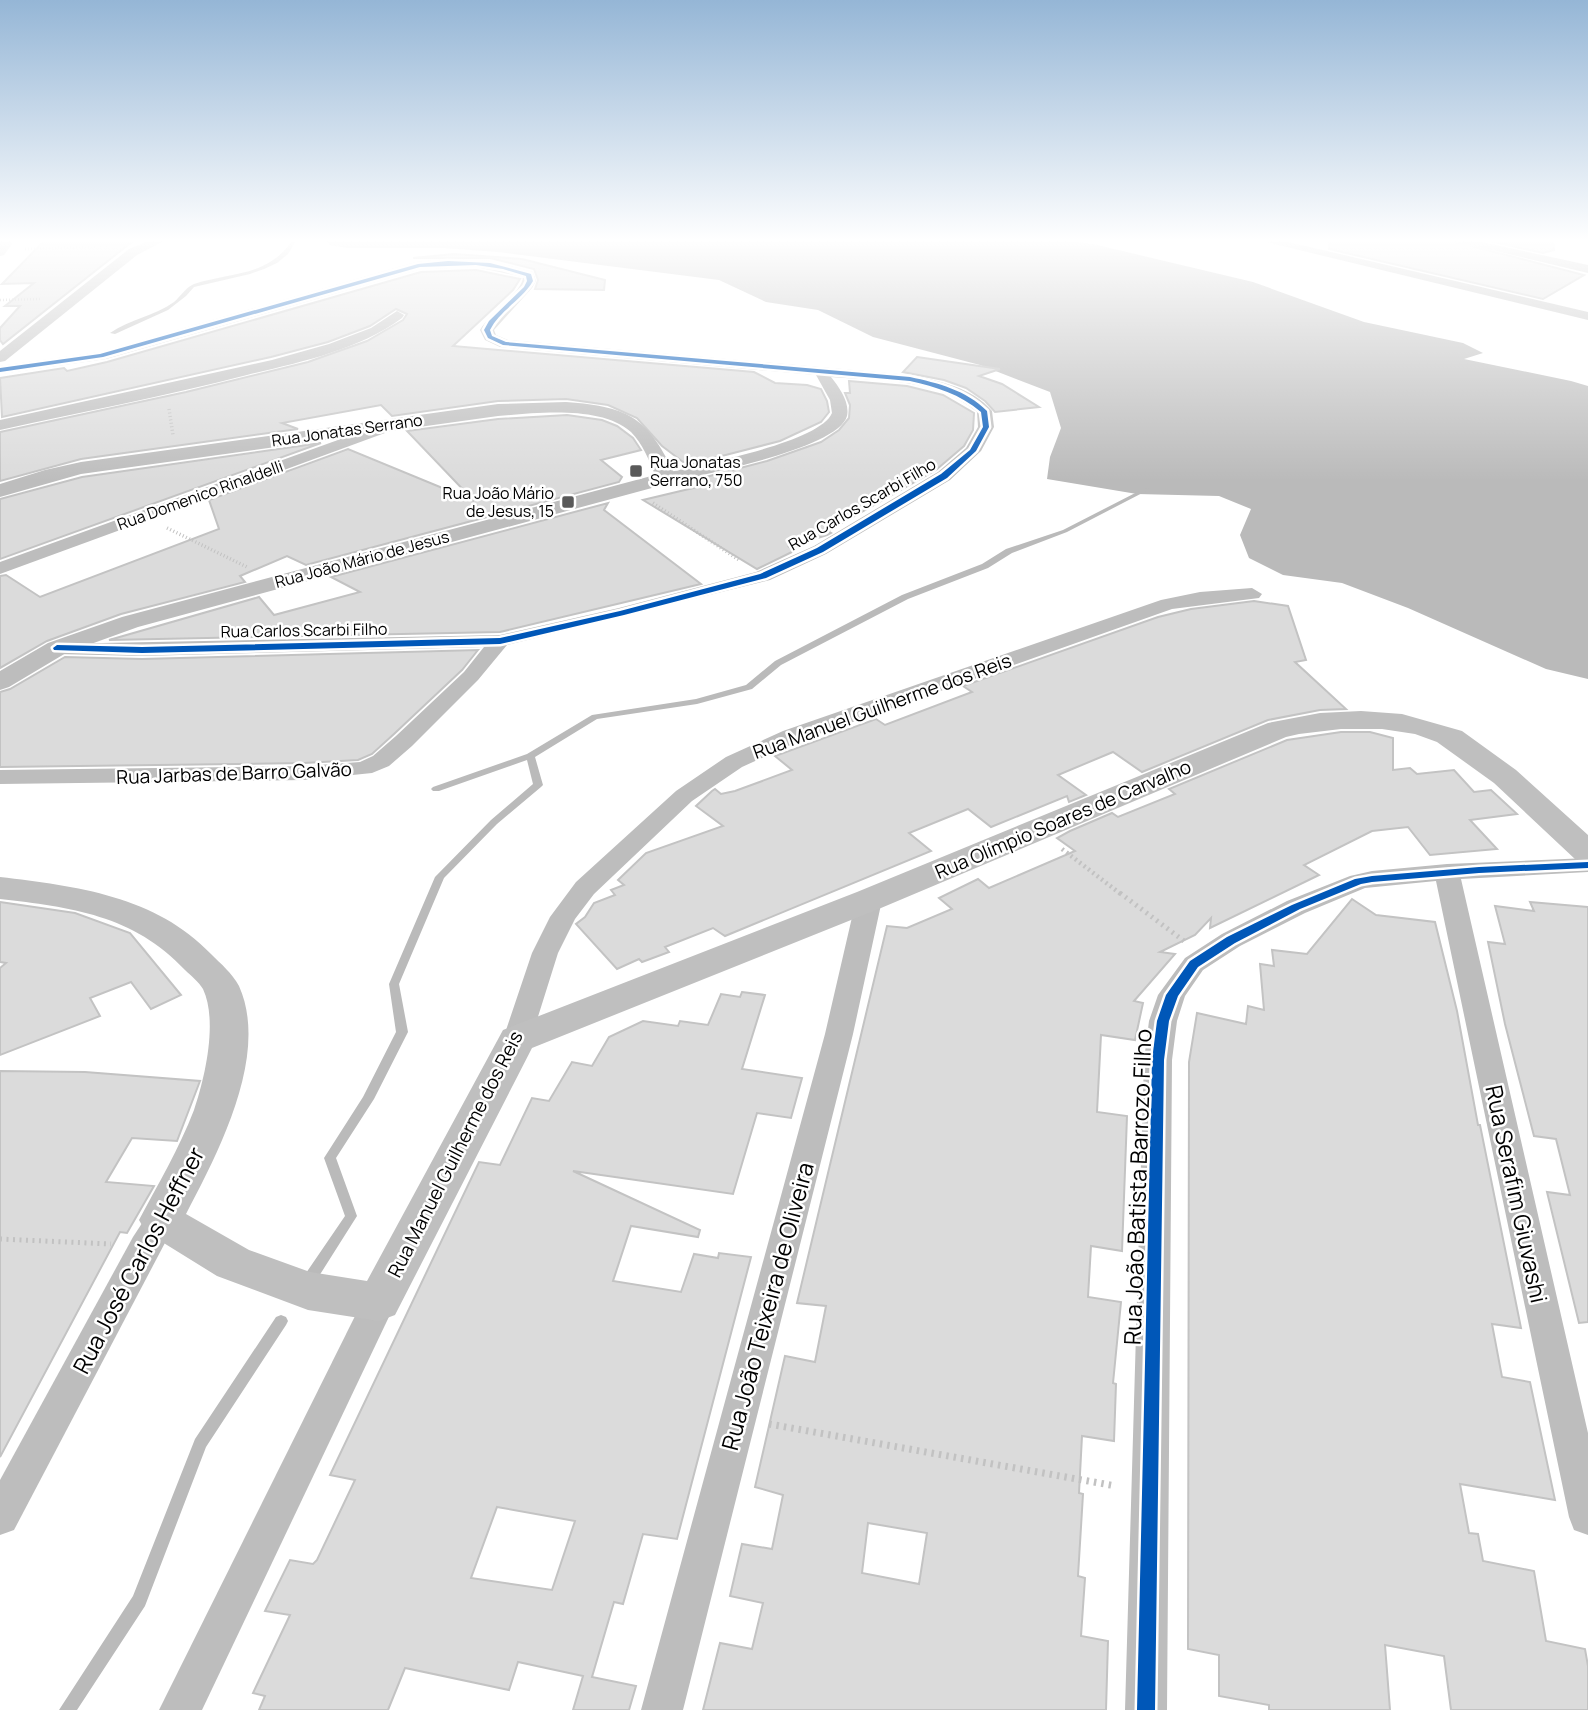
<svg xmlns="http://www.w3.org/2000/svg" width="1588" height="1710" font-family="Manrope,sans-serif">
  <rect width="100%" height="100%" fill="#fff"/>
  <polygon fill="#bababa" points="326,241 1069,241 1093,244 1253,282 1364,322 1463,343 1483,353 1464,359 1571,381 1588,386 1588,679 1546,669 1408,608 1342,583 1283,575 1249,558 1240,535 1251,509 1219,496 1137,494 1047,479 1050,457 1061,428 1050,392 980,365 873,337 818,310 766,302 719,280 498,252 444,248 348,248 330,245"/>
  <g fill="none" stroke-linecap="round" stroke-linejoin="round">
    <g fill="#bababa" fill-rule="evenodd">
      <path d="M292,241H296L288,254L277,263L264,269L250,274L194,287L186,296L168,310L115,334L110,333C130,319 155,316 174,302C181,296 186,287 194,284C231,272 267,277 292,241Z"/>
      <polygon points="1145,488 1150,489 1067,532 1012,553 988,568 908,599 781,665 752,689 697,704 597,719 535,757 543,785 541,787 497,824 444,878 399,984 408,1032 374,1099 336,1158 357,1216 314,1284 309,1285 304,1284 302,1280 304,1276 345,1216 324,1158 363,1097 396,1032 389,984 435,877 491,820 533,784 527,760 439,791 433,791 431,789 433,787 527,754 592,715 696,699 746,685 775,661 902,595 982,564 1006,549 1063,530"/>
      <polygon points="281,1315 286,1317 288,1321 286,1325 206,1447 145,1606 77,1710 59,1710 133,1596 195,1439 276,1317"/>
    </g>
  </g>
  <g fill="#dbdbdb" stroke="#c3c3c3" stroke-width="2" fill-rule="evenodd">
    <polygon points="44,241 133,241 3,344 0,340 0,328 20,306 5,306 34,283 2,284"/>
    <polygon points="1330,241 1452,241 1584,275 1543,299 1329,249"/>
    <polygon points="1490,241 1553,241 1554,250 1543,253"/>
    <polygon points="454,254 522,259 605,280 604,290 535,289 538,280 534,269 490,258 413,258"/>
    <polygon points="476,270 520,279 513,290 453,346 754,372 775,383 807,385 821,389 827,401 829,412 821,422 780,441 687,465 662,446 637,418 608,405 566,399 498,401 392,416 381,405 282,423 298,429 81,459 0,481 0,432 186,392 308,362 367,341 403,320 407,314 396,309 370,326 328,342 271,357 2,417 0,378 64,368 67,371 107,362 421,272"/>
    <polygon points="917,357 1000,369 979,376 1002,384 1039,407 995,412 985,401 966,388 944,380 903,372"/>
    <polygon points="849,381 907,386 943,395 974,413 973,430 964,446 936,470 828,531 831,533 827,535 789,547 794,551 757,569 643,500 710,484 702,478 767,461 821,442 839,430 849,418 850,405 845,393 850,393"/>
    <polygon points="567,415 602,420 617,426 633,438 641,450 601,460 622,477 619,482 306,565 287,556 240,576 245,582 121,614 47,641 0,668 0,576 6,575 40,597 219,529 209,500 348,449 474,501 407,431 498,419"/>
    <polygon points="321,443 0,559 0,499 82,477"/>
    <polygon points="608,503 604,510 701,584 500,632 109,640 259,597 274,615 360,592 331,577"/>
    <polygon points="1254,601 1288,606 1306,660 1295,662 1346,709 1320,710 1268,720 1142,772 1113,752 1058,775 1086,795 1069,802 1067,796 991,827 968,809 909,833 931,851 725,936 713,928 665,947 669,952 642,962 639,959 617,969 576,924 585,917 594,903 615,895 611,890 624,885 618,880 646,853 723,826 696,806 712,791 715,789 721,794 735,791 792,770 775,756 876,719 885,725 972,692 963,686 1158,617 1191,609"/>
    <polygon points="478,650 462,670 394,734 372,754 358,760 304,763 0,767 0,692 10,689 65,657 142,659"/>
    <path d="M1341,732H1370L1393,738V770L1410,768L1417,774L1454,770L1474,792L1491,790L1517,814L1470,820L1497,849L1430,855L1408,827L1372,831L1304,865L1319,875L1210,928L1211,918L1195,935L1160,952L1175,954L1134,1001L1143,1003L1135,1040L1101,1035L1097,1112L1127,1116L1122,1251L1091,1246L1088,1297L1121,1302L1113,1383L1116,1384L1114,1441L1082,1436L1079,1493L1083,1494L1078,1576L1085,1578L1081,1636L1108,1641L1106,1710H703L720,1643L752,1649L763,1603L730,1596L742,1544L772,1549L783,1495L755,1487L785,1356L815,1362L826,1306L797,1303L887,926L907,928L952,909L939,898L978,879L989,888L1075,851L1057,838L1070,831L1112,813L1118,817L1175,794L1169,789L1287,740ZM868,1523L927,1533L919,1584L862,1573Z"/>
    <polygon points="1352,899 1376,915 1435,922 1457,1011 1478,1125 1480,1125 1521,1328 1492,1324 1502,1377 1530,1382 1555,1500 1460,1484 1469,1533 1478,1534 1483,1561 1534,1571 1546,1641 1585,1649 1588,1666 1588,1710 1451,1710 1444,1656 1385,1645 1390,1710 1269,1710 1269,1705 1219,1696 1219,1655 1188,1649 1189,1062 1197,1013 1246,1024 1248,1006 1264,1010 1260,964 1274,966 1272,950 1307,954"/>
    <polygon points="0,902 75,913 130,933 181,995 151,1009 131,982 90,998 100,1016 0,1055 0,968 6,963 0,962"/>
    <polygon points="1530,902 1588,907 1588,1322 1579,1323 1547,1192 1570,1195 1556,1139 1534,1136 1505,1024 1488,942 1505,944 1495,906 1534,911"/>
    <path d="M742,992L765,995L742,1069L802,1078L791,1118L757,1113L733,1194L573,1171L700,1230L698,1237L631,1226L613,1281L681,1292L694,1254L718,1258L719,1253L751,1257L677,1539L643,1534L623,1604L614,1602L592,1677L636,1686L629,1710H573L583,1676L518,1662L509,1690L405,1668L388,1710H259L265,1696L253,1693L290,1615L265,1611L290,1560L313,1564L317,1560L355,1480L330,1475L479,1162L500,1165L532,1098L549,1101L572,1062L592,1066L609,1037L643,1021L678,1026L680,1021L708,1025L721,994L740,997ZM497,1507L575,1521L552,1590L471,1578Z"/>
    <polygon points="0,1071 85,1072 200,1081 177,1141 132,1138 106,1182 154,1186 127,1233 120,1232 0,1457"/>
  </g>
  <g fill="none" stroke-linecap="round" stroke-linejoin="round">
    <g stroke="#c2c2c2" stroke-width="2.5" stroke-dasharray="1 2" stroke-linecap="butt">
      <polyline points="25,249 107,246"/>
      <polyline points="0,300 41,299"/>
    </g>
    <g stroke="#c2c2c2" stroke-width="3.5" stroke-dasharray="1 2.5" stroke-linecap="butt">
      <polyline points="169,409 173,435"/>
      <polyline points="653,503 739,560"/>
      <polyline points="167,528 247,567"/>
    </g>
    <polyline stroke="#c2c2c2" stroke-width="4.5" stroke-dasharray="2 3.5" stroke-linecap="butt" points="1062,849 1122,895"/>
    <g stroke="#c2c2c2" stroke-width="5" stroke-dasharray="2 4.5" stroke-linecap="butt">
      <polyline points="1120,893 1184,941"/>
      <polyline points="0,1239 111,1244"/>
    </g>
    <polyline stroke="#c2c2c2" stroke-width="7" stroke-dasharray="2.5 5" stroke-linecap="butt" points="769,1424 1116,1486"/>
    <g fill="#bdbdbd" fill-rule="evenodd">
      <polygon points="0,241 10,241 12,244 4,255 0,256"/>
      <polygon points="148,241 164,241 137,255 5,361 0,362 0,351 129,249"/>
      <polygon points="1262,241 1284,241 1588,312 1588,320"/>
      <polygon points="1454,241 1477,241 1588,265 1588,273"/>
      <path d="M448,259L490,261L533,272L536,281L532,288L494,330L496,335L508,340L910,375C939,381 972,387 992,411L994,427L981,451L950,480L826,554L770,580L507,645L478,680L412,746L389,766L372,773L304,780L0,784V770L304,766L360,762L373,756L396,736L464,672L484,647L142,656L57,654L50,652L47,648L50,644L500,635L619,608L756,572L814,546L938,472L966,448L978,427L977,412C937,378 881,381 831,377C839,387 850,402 847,416C838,449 700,475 667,483L661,482L659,478L661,474C694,466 820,443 832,413L830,400L816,375L500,347L485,340L480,330C489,313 522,293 523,277L476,267L421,269L106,359L0,374V366L100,352L416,262Z"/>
      <path d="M397,311L404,315L402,318C357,351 300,362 247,375C165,396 82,412 0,430V420L272,360L329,344L371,328Z"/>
      <polygon points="399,418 404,420 407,423 404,426 0,574 0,562"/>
      <polygon points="1252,588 1262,594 1259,598 1172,609 799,741 742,767 692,801 594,894 575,919 558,953 531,1039 527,1046 517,1049 507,1046 503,1039 532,953 550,917 576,882 676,791 726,757 783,731 1161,600 1200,592"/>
      <polygon points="1588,858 1588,872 1461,879 1588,1433 1588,1535 1574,1530 1569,1517 1436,881 1365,888 1305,913 1240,946 1203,970 1185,996 1177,1021 1172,1060 1167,1710 1125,1710 1144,1060 1149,1021 1158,995 1185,958 1222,934 1287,901 1350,876 1372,871 1447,864"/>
      <polygon points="869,892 878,894 882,900 853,1034 683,1710 641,1710 825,1034 856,900 860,894"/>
      <polygon points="161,1207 172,1211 177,1220 14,1530 0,1535 0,1480 133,1237 150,1211"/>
      <polygon points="379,1288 391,1292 396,1302 202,1710 159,1710 367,1292"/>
    </g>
    <path fill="#bdbdbd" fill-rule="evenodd" d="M566,402C633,407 648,419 677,478L674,482L138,627L66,653L9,687L0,690V671L48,643L122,617L655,475C649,460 643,444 631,432C601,405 536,413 498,416L81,474L0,497V484L45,470L81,462L498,404Z"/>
    <path fill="#bfbfbf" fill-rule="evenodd" d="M1361,711L1402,714L1462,731L1516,770L1588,835V863L1576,860L1494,783L1437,742L1415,734L1382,729H1341L1299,734L1286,737L881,908L532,1048L395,1315L379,1321L308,1310L217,1276L146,1232L139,1220C158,1184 179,1149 194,1110C205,1078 218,1021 203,989C199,982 190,975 185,970C134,915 70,907 0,899V877C76,886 156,896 211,954C221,964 232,973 239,986C270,1055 218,1153 186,1214L249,1250L310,1272L367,1281L503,1030L857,892L1268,723L1320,713Z"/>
    <defs>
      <g id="cycleway">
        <path d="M448,261L490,263L531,274L533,281C522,300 500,310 490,330L492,336L506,342L910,377C938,383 966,390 987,411L989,427L976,451L947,478L823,552L766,578L624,615L500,644L142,653L54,650L53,648L57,645L142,647L500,638L620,611L760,574L817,548L941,474L970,450L983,427L981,412C960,394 936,387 910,381L503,345L488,338L484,330L489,321L524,287L527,281L526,276L503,269L476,265L420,267L103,357L0,372V368L100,354L418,264Z"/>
        <polygon points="1588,862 1588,868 1479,873 1372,882 1361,884 1300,909 1235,943 1198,967 1178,996 1169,1021 1164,1060 1155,1710 1137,1710 1152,1060 1157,1021 1166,995 1190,961 1227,937 1292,905 1355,879 1372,876 1479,867"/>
      </g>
    </defs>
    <use href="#cycleway" stroke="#fff" stroke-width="5"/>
    <use href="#cycleway" fill="#0057b8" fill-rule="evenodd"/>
  </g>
  <linearGradient id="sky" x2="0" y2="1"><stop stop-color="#95b6d6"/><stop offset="0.5" stop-color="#fff"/><stop offset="1" stop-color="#fff" stop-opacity="0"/></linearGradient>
  <rect width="1588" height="481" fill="url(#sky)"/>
  <g fill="#595959" stroke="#fff" stroke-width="2.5">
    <rect x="629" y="464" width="14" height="14" rx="3.5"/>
    <rect x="561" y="495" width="14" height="14" rx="3.5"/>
  </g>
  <g text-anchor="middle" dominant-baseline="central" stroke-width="5" stroke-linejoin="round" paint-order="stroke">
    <g font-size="16" fill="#000" stroke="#fff">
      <text transform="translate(347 430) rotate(-8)">Rua Jonatas Serrano</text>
      <text transform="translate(200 495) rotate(-20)">Rua Domenico Rinaldelli</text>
      <text transform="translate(862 504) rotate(-30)">Rua Carlos Scarbi Filho</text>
      <text transform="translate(362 559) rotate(-15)">Rua João Mário de Jesus</text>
      <text transform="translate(304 630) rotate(-1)">Rua Carlos Scarbi Filho</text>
    </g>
    <g font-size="16" fill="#000" stroke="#fff" text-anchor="start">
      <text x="650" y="462">Rua Jonatas<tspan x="650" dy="18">Serrano, 750</tspan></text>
      <text x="554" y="493" text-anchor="end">Rua João Mário<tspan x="554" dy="18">de Jesus, 15</tspan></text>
    </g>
    <g font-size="19" fill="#000" stroke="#fff">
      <text transform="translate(882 706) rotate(-20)">Rua Manuel Guilherme dos Reis</text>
      <text transform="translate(234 773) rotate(-2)">Rua Jarbas de Barro Galvão</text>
      <text transform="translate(1063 819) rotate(-23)">Rua Olímpio Soares de Carvalho</text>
      <text transform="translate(455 1154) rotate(-63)">Rua Manuel Guilherme dos Reis</text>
    </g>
    <g font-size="23" fill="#000" stroke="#fff">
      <text transform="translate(1137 1187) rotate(-88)">Rua João Batista Barrozo Filho</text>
      <text transform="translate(1517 1194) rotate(78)">Rua Serafim Giuvashi</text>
      <text transform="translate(138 1260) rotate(-62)">Rua José Carlos Heffner</text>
      <text transform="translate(767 1306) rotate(-75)">Rua João Teixeira de Oliveira</text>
    </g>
  </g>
</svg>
